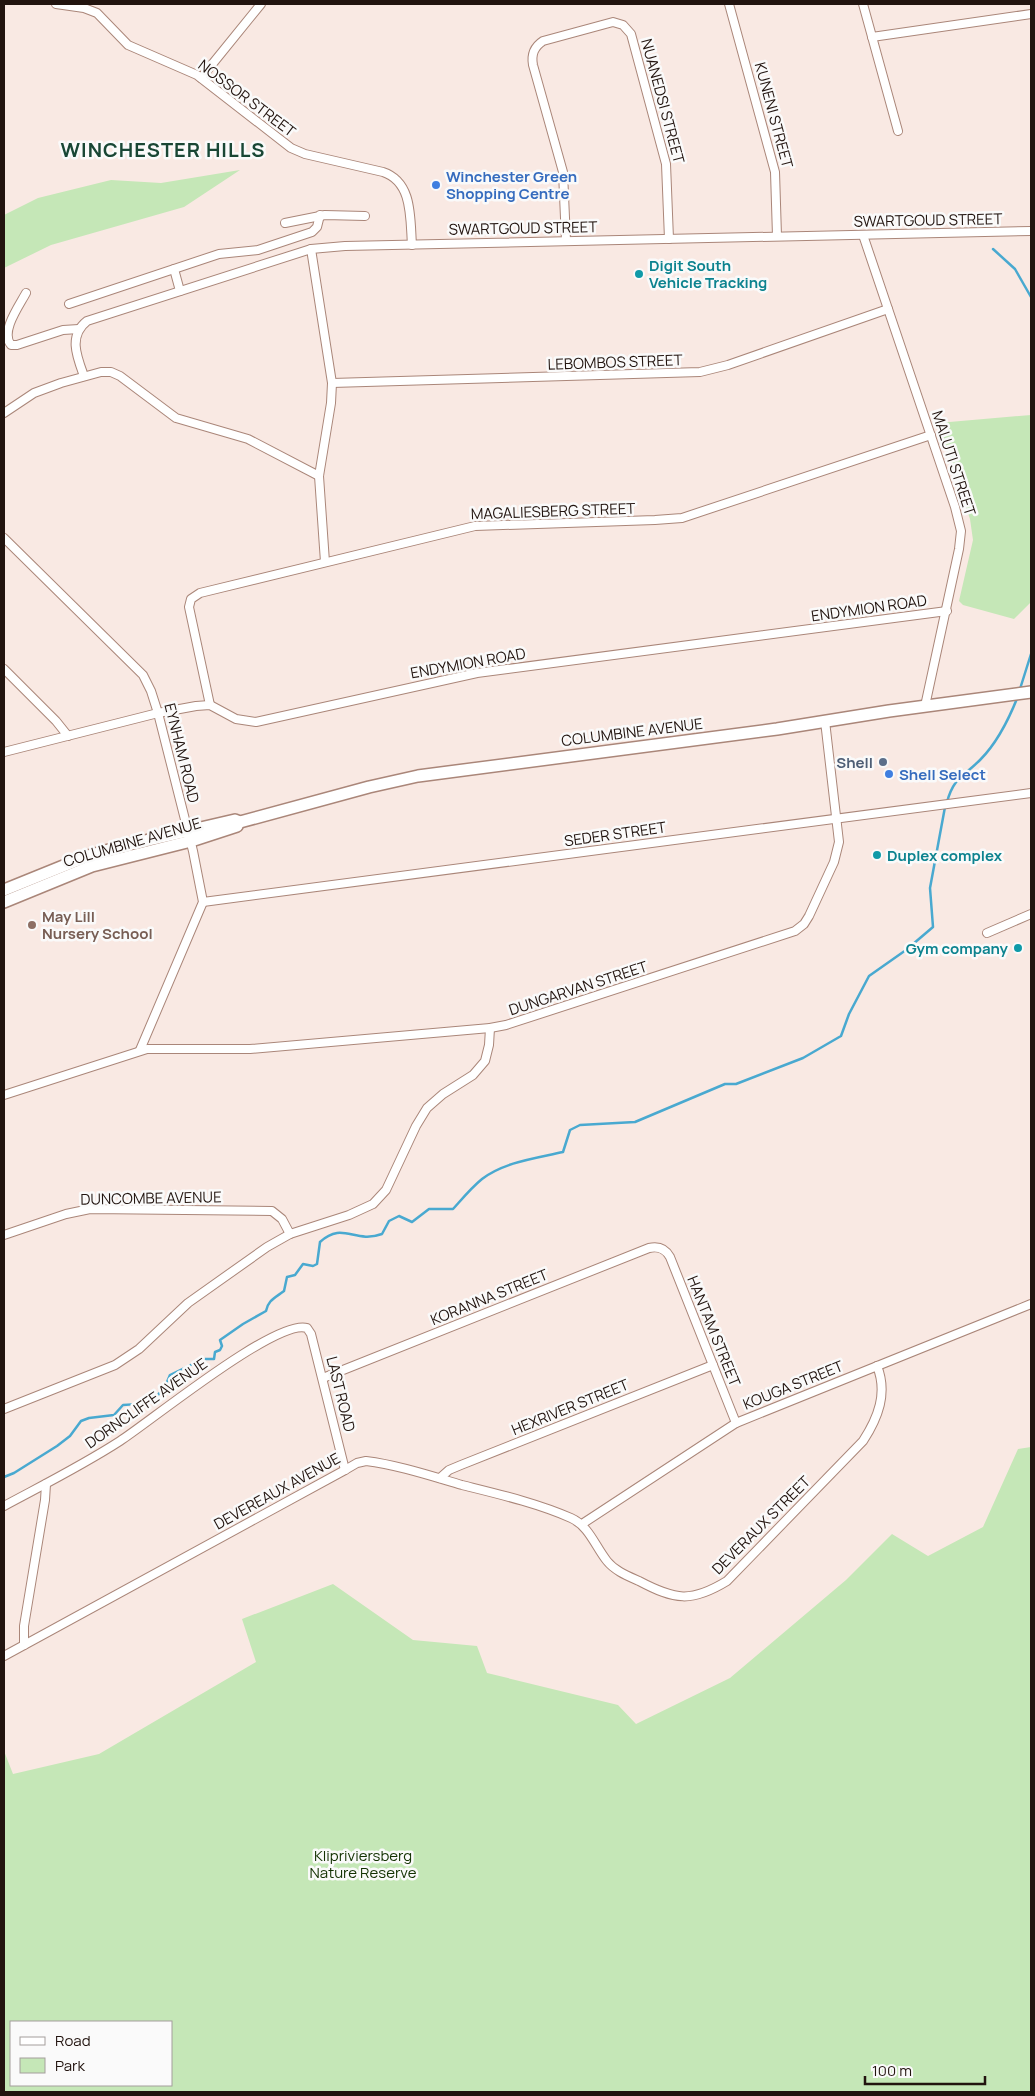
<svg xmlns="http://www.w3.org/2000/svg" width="1035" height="2096" font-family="Manrope,sans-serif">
  <rect width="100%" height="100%" fill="#f9e9e3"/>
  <g fill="#c5e7b7" fill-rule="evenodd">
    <polygon points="240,170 184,207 51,245 4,268 4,215 38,198 111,180 161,183"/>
    <polygon points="1031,415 1031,602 1014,619 963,605 959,601 973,540 970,519 938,423"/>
    <path d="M1031,1447V2092H4V1751L13,1774L99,1754L256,1662L242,1619L333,1584L413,1640L477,1646L487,1673L618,1705L636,1724L730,1678L846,1580L892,1534L928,1556L983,1527L1018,1449ZM11,2022H171V2085H11Z"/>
  </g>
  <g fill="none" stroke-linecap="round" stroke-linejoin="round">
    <g stroke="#49a9d0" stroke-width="2.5">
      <polyline points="993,249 1015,269 1031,297"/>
      <polyline points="1020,689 1031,654"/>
      <path d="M947,802C954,777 963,777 980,760C998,742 1009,719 1018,696"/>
      <path d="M4,1477L14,1473L57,1446L70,1436L81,1421L89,1418L114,1415L123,1405C148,1404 161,1400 170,1375L203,1359H214L215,1352L220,1350L222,1346L220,1340L243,1324L266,1311C268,1300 275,1298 284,1291L287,1277L295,1275L303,1264L313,1266L317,1264L320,1242C343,1221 354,1244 382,1234L389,1221L399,1216L412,1222L429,1209H453C462,1199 471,1188 482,1179C504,1162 537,1158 563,1152L570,1130L580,1125L635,1122L725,1084H736L803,1058L841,1036L849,1014L869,976L906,950L933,927L930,888L945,807"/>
    </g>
    <defs>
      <g id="minor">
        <path d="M56,4L84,8L97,13L128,45L197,75L291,148L305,154L383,172C413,182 410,218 412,245"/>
        <polyline points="729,4 775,172 777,236"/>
        <polyline points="863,4 898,131"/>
        <polyline points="872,37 1031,14"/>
        <polyline points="201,78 261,4"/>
        <polyline points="285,223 325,215 365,216"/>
        <polyline points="863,235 955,507 961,531 959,549 925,706"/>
        <path d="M566,241L563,172L533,65C531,54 534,47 543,41L613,22L623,25L631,34L666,164L669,239"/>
        <polyline points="311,249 332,383 331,403 319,476 325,562"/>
        <polyline points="174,269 180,291"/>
        <path d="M26,293C19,306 0,332 11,345H17L63,330L79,329"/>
        <polyline points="69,304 219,254 258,250 312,232 317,227 320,215"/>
        <path d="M84,376C77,357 68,336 87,321L311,249L345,246L1031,231"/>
        <polyline points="332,383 700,372 728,365 888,309"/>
        <polyline points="4,413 34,393 61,383 101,372 111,372 120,376 176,418 248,439 319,476"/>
        <polyline points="4,538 143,675 151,691 158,713 193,851 203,902 140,1050"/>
        <polyline points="4,669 56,721 68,736"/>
        <polyline points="210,705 189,607 191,599 200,593 475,526 655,520 682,518 931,435"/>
        <polyline points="4,752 158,713 196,706 210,705 236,719 256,722 477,673 947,611"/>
        <polyline points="203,902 1031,793"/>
        <polyline points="987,933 1031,914"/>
        <polyline points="4,1095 147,1049 250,1049 490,1028 506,1025 795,931 804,924 809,916 834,862 839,842 825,721"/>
        <polyline points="4,1235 66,1214 90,1209 272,1211 282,1219 290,1234"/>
        <path d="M323,1378L649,1248C658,1246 665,1248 670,1257L736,1423"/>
        <polyline points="4,1409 115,1365 139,1349 188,1303 267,1247 290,1234 349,1215 373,1204 386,1190 416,1126 427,1108 443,1094 473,1075 485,1061 489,1045 490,1028"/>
        <polyline points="440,1478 449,1470 461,1465 713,1365"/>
        <path d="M4,1506C43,1485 83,1465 120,1441C151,1421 277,1318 307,1328L311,1334L345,1470"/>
        <polyline points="582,1524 736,1423 1031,1304"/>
        <polyline points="24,1645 24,1626 45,1500 46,1484"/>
        <path d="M4,1656L345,1470L357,1463L366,1461C398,1465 431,1476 462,1485C498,1494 537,1503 571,1518C589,1526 595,1546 607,1561C615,1571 628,1576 639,1581C675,1600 691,1603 727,1581L863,1441C878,1418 888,1393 877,1366"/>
      </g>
      <g id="secondary">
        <polyline points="4,890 88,856 123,846 235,820 240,822 369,787 418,776 777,729 889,711 1031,692"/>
        <polyline points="4,902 92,866 191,841 237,826"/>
      </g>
    </defs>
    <use href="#minor" stroke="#aa8679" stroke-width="10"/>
    <use href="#secondary" stroke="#aa8679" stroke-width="14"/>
    <use href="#minor" stroke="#fff" stroke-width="8"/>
    <use href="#secondary" stroke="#fff" stroke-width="11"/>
  </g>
  <g fill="#3f7fe0" stroke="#fafafa" stroke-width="2">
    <circle cx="436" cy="185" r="5"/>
    <circle cx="889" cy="774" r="5"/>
  </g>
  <g fill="#0f9aa8" stroke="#fafafa" stroke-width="2">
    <circle cx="639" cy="274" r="5"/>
    <circle cx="877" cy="855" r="5"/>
    <circle cx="1018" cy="948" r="5"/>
  </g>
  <circle fill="#5c6f8a" stroke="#fafafa" stroke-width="2" cx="883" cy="762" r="5"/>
  <circle fill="#8d6e63" stroke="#fafafa" stroke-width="2" cx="32" cy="925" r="5"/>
  <g text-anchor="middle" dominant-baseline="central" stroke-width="5" stroke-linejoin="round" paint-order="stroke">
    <g font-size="15" fill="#22140f" stroke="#fafafa">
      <text transform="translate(247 98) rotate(37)">NOSSOR STREET</text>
      <text transform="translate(663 101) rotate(75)">NUANEDSI STREET</text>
      <text transform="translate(774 115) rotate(75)">KUNENI STREET</text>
      <text transform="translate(928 220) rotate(-1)">SWARTGOUD STREET</text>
      <text transform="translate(523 228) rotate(-1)">SWARTGOUD STREET</text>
      <text transform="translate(615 362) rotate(-2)">LEBOMBOS STREET</text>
      <text transform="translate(954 463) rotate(72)">MALUTI STREET</text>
      <text transform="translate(553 511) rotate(-2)">MAGALIESBERG STREET</text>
      <text transform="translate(869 608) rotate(-8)">ENDYMION ROAD</text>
      <text transform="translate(468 663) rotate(-10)">ENDYMION ROAD</text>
      <text transform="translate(632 732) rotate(-7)">COLUMBINE AVENUE</text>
      <text transform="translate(182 753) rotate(76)">EYNHAM ROAD</text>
      <text transform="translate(615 834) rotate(-8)">SEDER STREET</text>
      <text transform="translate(132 842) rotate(-16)">COLUMBINE AVENUE</text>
      <text transform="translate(578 988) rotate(-18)">DUNGARVAN STREET</text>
      <text transform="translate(151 1198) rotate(-1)">DUNCOMBE AVENUE</text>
      <text transform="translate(489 1297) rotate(-22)">KORANNA STREET</text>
      <text transform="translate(714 1331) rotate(68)">HANTAM STREET</text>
      <text transform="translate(793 1385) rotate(-22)">KOUGA STREET</text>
      <text transform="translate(341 1394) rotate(76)">LAST ROAD</text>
      <text transform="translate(146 1403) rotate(-35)">DORNCLIFFE AVENUE</text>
      <text transform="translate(570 1407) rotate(-22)">HEXRIVER STREET</text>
      <text transform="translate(277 1491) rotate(-29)">DEVEREAUX AVENUE</text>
      <text transform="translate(761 1525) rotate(-45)">DEVERAUX STREET</text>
    </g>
    <g font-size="15" font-weight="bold" fill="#366cbe" stroke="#fafafa" text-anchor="start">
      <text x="446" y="176">Winchester Green<tspan x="446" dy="17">Shopping Centre</tspan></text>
      <text x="899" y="774">Shell Select</text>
    </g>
    <g font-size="15" font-weight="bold" fill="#0d838f" stroke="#fafafa" text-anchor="start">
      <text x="649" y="265">Digit South<tspan x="649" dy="17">Vehicle Tracking</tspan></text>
      <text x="887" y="855">Duplex complex</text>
      <text x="1008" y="948" text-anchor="end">Gym company</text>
    </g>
    <g font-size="15" font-weight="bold" fill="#4e5e75" stroke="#fafafa" text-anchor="end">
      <text x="873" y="762">Shell</text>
    </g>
    <g font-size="15" font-weight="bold" fill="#785e54" stroke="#fafafa" text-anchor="start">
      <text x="42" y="916">May Lill<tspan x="42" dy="17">Nursery School</tspan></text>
    </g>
    <g font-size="15" fill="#133202" stroke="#fafafa">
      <text x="363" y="1855">Klipriviersberg<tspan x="363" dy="17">Nature Reserve</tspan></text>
    </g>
    <g font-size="20" font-weight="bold" letter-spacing="1" fill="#194735" stroke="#fafafa">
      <text x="163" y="149">WINCHESTER HILLS</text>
    </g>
  </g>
  <rect width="1035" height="2096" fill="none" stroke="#22140f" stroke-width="10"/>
  <rect x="10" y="2021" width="162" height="65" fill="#fafafa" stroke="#a49e9c"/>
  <rect x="20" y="2037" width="25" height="8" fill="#ffffff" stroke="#a49e9c"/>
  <text x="55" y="2046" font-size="15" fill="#22140f">Road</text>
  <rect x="20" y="2058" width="25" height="15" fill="#c5e7b7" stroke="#a49e9c"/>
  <text x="55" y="2071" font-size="15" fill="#22140f">Park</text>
  <path d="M865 2076v8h120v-8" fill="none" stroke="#22140f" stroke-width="2.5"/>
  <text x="872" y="2076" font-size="15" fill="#22140f" stroke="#fafafa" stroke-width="4" paint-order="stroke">100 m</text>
</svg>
